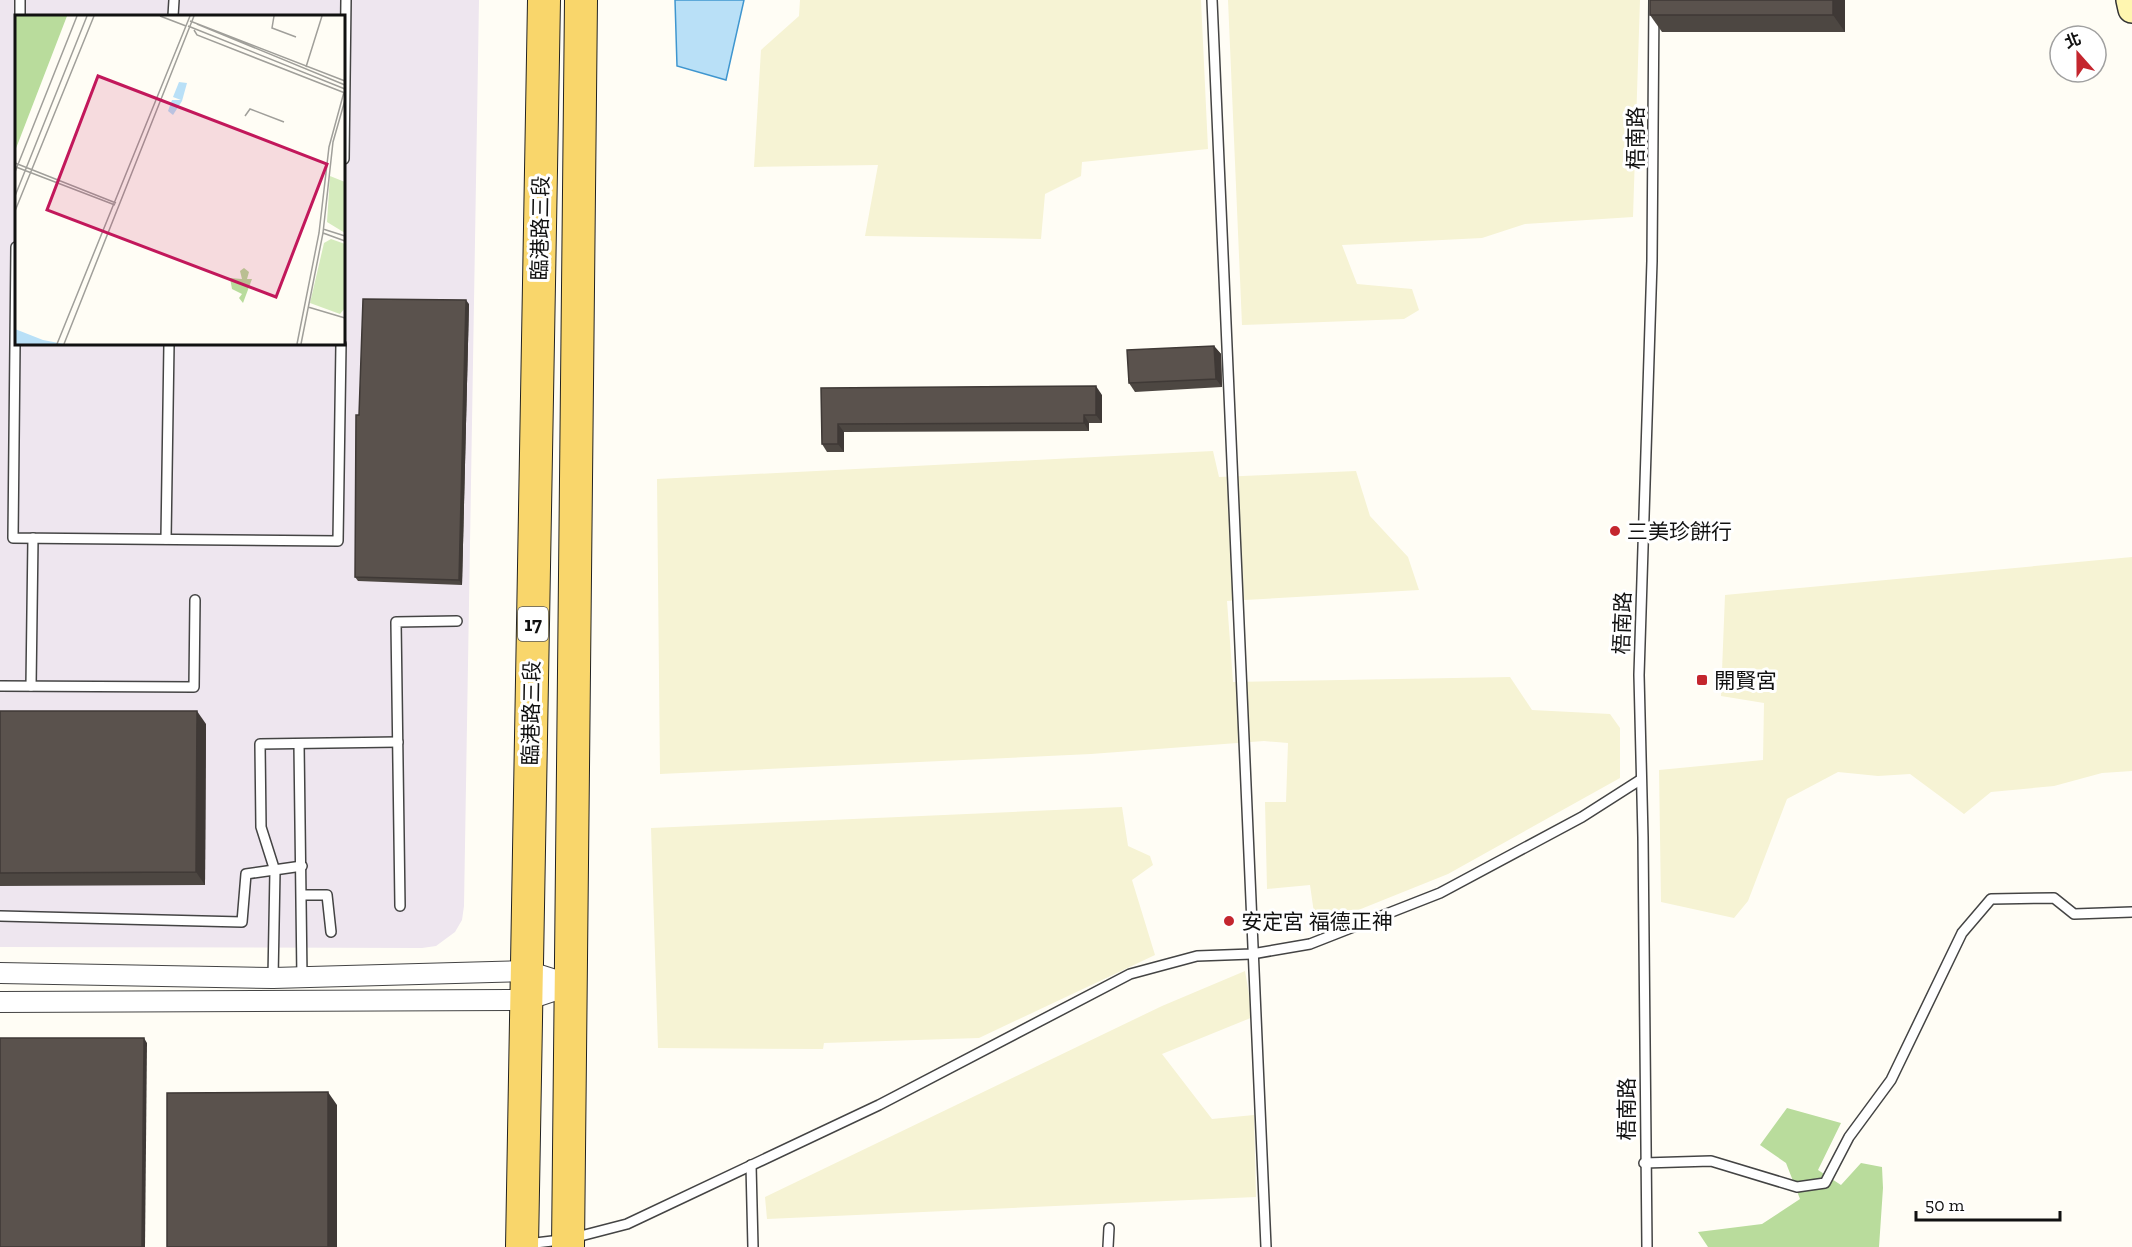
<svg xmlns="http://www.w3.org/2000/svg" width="2132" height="1247" font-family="'Zilla Slab','Noto Sans TC',serif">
  <rect width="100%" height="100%" fill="#fffdf5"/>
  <path fill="#eee6ef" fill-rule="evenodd" d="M0,0H479L464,906L462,920L455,932L436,946L422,948L0,947ZM16,16H344V344H16Z"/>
  <g fill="#f6f3d4">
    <polygon points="800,0 1201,0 1208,149 1082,162 1081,176 1045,194 1041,239 865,236 878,165 754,167 761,50 799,16"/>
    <polygon points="1228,0 1640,0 1633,217 1525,224 1482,238 1342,245 1357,284 1412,289 1419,310 1404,319 1242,325"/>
    <polygon points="1213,451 1219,477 1356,471 1370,516 1408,557 1419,590 1227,601 1233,682 1510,677 1532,710 1610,714 1620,728 1620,778 1448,874 1316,927 1310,885 1267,889 1265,802 1286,802 1288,743 1264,741 1091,754 660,774 657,479"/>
    <polygon points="2132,557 2132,771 2102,773 2054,786 1991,792 1964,814 1910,774 1878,776 1838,772 1787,799 1748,901 1734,918 1661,902 1659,770 1763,760 1764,703 1721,696 1725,595"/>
    <polygon points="1122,807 1128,846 1150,856 1153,865 1132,880 1155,955 979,1038 824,1043 823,1049 658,1048 651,828"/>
    <polygon points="1245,971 1253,1017 1162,1054 1212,1119 1254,1115 1256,1197 767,1219 765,1197 1162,1006"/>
  </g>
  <polygon fill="#b9dc9c" points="1787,1108 1841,1123 1818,1170 1841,1185 1861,1163 1882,1167 1883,1188 1879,1247 1708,1247 1698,1232 1762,1224 1800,1199 1786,1163 1760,1145"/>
  <polygon fill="#b9e0f7" stroke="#3f96cf" stroke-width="1.5" points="675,0 744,0 726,80 677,66"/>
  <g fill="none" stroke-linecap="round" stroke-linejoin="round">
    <defs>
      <g id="lane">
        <polyline points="1212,0 1266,1247"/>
        <polyline points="20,16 20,0"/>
        <polyline points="173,16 174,0"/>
        <polyline points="344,159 346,0"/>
        <polyline points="16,247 13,538 338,541 341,344"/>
        <polyline points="166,539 169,344"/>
        <polyline points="0,686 194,687 195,600"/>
        <polyline points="31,686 33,538"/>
        <polyline points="299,744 302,978"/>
        <polyline points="302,895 327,895 331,932"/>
        <polyline points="400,906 396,622 457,621"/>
        <polyline points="0,916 242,922 246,874 302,866"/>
        <polyline points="273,978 275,871 261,827 260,744 398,742"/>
        <polyline points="1644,1163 1711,1161 1797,1187 1825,1183 1849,1137 1891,1080 1962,933 1991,899 2054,898 2074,914 2132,912"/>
        <polyline points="751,1165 753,1247"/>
        <polyline points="527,1244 569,1239 627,1224 879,1105 1130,974 1197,956 1252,954 1310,944 1440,893 1582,817 1640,780"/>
        <polyline points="1108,1247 1109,1228"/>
        <polyline points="1647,1247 1643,837 1639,675 1652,261 1654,0"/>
      </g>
      <g id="street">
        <polyline points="0,973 273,978 527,971 571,985"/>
        <polyline points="0,1002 526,1000 571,985"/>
      </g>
      <polyline id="secondary" points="2130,0 2132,9"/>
      <g id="primary">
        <polyline points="522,1247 544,0"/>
        <polyline points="568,1247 581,0"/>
      </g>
    </defs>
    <use href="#lane" stroke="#444" stroke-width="12"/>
    <use href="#street" stroke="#444" stroke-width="22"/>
    <use href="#secondary" stroke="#333" stroke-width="30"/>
    <use href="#primary" stroke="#222" stroke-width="34"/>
    <use href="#lane" stroke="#fff" stroke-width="9"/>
    <use href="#street" stroke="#fff" stroke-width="20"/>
    <use href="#secondary" stroke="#fff6b0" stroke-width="27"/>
    <use href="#primary" stroke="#f9d66b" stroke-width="32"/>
  </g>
  <g fill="#4d4742">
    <polygon points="1650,0 1845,0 1845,32 1662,32 1650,15"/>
    <polygon points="469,304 462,585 358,581 355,577 359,415"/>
    <polygon points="1214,346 1221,354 1222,387 1135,392 1129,383"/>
    <polygon points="821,388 1102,395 1102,423 1089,423 1089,431 844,432 844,452 827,452 822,444"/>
    <polygon points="0,711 206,724 205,885 0,886"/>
  </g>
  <g fill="#3f3936">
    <polygon points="1833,0 1845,0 1845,32 1833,15"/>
    <polygon points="466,300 469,304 462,585 459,580"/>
    <polygon points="1214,346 1221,354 1222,387 1216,379"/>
    <polygon points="1096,386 1102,395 1102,423 1096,415"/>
    <polygon points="1084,415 1089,423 1089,431 1084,423"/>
    <polygon points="838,424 844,432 844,452 838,444"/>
    <polygon points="197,711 206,724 205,885 196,872"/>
    <polygon points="144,1038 147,1043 145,1247 142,1247"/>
    <polygon points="328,1092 337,1105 337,1247 328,1247"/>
  </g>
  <g fill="#5a524d" stroke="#3f3936" stroke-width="1.5">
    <rect x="1650" y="0" width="183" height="15"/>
    <polygon points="363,299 466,300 459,580 355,577 356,415 359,415"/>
    <polygon points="1214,346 1216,379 1129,383 1127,350"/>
    <polygon points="1096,386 1096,415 1084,415 1084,423 838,424 838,444 822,444 821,388"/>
    <polygon points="0,711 197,711 196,872 0,873"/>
    <polygon points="0,1038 144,1038 142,1247 0,1247"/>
    <polygon points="328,1092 328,1247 167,1247 167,1093"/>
  </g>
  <g fill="#c4262e" stroke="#fff" stroke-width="2">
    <circle cx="1615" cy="531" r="6"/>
    <rect x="1696" y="674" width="12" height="12" rx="3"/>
    <circle cx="1229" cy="921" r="6"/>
  </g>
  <g text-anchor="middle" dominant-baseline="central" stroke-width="6" stroke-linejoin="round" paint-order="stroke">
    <rect fill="#fff" stroke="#585858" stroke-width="1.5" x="518" y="607" width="30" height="34" rx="4.5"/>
    <g font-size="20" font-weight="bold" fill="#111">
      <text x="533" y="624">17</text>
    </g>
    <g font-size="21" fill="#111" stroke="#fff">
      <text transform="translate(1635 138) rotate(-90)">梧南路</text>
      <text transform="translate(540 228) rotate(-89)">臨港路三段</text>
      <text transform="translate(1622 623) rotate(-88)">梧南路</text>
      <text transform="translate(531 713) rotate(-89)">臨港路三段</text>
      <text transform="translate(1626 1109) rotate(-90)">梧南路</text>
    </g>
    <g font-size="21" fill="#111" stroke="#fff" text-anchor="start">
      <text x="1627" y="531">三美珍餅行</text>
      <text x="1714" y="680">開賢宮</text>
      <text x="1241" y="921">安定宮 福德正神</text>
    </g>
  </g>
  <g transform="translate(15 15)">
    <rect width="330" height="330" fill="#fffdf5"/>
    <path d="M315,161L330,167V218L312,207ZM316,224L330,229V293L325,299L295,288L309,228Z" fill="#d5ebbd"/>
    <path d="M0,1H52L0,136ZM229,253L234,257L232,264H237L228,288L224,283L227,279L217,274L215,263L227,264L225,256Z" fill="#b9dc9c"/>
    <path d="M164,67L172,68L167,86L158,100L153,96L157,85H166L158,82ZM0,314L28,325L49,329H0Z" fill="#b9e0f7"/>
    <path fill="none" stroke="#a09f9a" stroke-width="1.5" d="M145,1L171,11M259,1L257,13L281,22M175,6L330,66M182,9L330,70M173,11L330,74M179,15L182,20L330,78M291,52L307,1M230,101L235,94L269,107M0,148L101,188M1,152L100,190M0,157L62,1M0,181L72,1M0,196L79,1M308,214L330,221M308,218L330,226M293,292L330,303M42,329L175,1M49,329L179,1M282,329L304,218L314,132L329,77M286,329L308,218L318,127L330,85"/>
    <path fill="#c2185b" fill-opacity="0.15" stroke="#c2185b" stroke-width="3" d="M83,61L312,149L261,282L32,195Z"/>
    <rect width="330" height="330" fill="none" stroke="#111" stroke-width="3"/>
  </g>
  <g transform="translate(2078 54) rotate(339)"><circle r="28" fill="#ffffff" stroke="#a0a0a0" stroke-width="1.5"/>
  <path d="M0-4.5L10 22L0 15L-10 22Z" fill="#c4262e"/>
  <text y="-9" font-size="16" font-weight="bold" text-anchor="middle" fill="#111111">北</text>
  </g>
  <path d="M1916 1211v9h144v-9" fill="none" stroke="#111111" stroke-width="3"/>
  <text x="1925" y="1211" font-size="18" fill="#111111" stroke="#ffffff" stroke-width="4.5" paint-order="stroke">50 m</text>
</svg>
